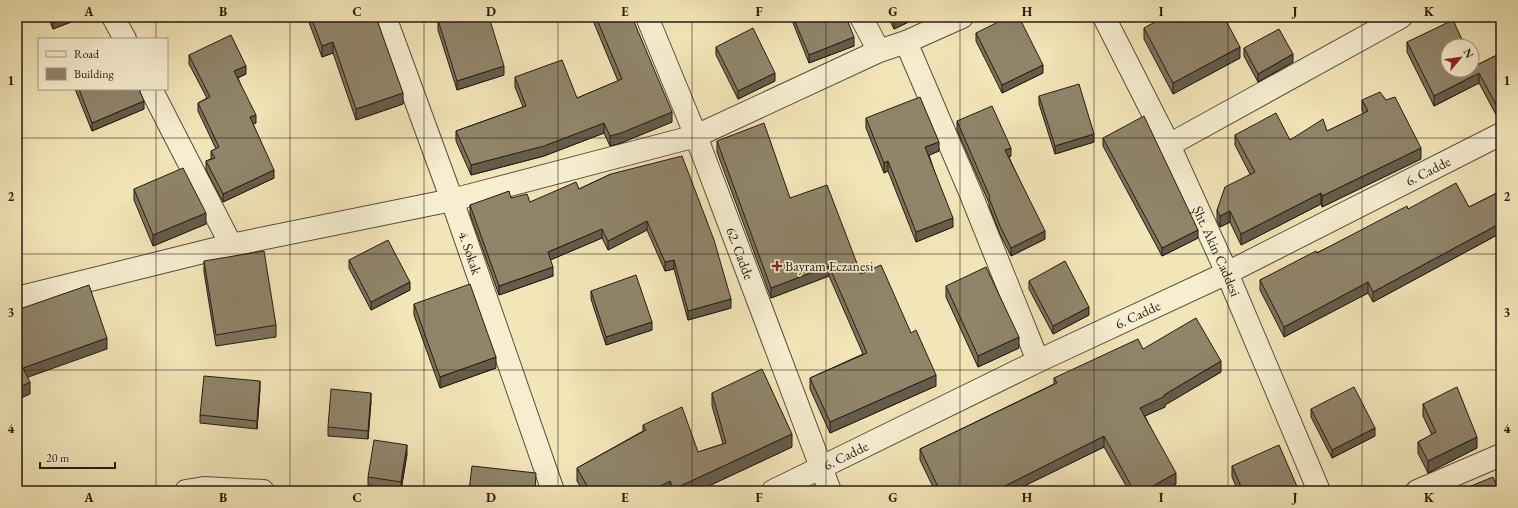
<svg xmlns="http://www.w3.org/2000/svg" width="1518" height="508" font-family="'EB Garamond',serif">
  <rect width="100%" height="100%" fill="#f2e5b7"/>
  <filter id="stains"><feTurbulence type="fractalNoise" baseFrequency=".005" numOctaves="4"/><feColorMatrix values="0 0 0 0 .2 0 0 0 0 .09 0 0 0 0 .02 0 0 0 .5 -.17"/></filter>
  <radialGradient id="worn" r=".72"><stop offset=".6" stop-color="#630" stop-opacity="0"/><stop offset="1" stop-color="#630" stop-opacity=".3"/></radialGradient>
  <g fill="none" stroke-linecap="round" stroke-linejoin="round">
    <defs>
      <g id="minor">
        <polyline points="113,17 125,39"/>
        <path id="s1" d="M385,17L452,200L553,491"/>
        <path id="s2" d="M647,17L696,136L830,491"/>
        <polyline points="861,17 879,51"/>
        <path id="s3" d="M1104,17L1169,145L1227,273L1319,491"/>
        <polyline points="906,42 970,192 1038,361"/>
        <polyline points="151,89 231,245"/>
        <polyline points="1169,145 1401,17"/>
        <polyline points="17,298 231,245 452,200 696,136 879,51 906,42 962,17"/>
        <polyline points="186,491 204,488 263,491"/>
        <path id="s4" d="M773,491L1038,361L1227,273L1501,134"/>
        <polyline points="1417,491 1501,455"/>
      </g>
    </defs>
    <use href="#minor" stroke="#594e3d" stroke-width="24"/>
    <use href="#minor" stroke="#f7eed0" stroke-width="22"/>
  </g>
  <g fill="#7c725a" stroke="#261b14">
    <polygon points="48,17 84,17 53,29"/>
    <polygon points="307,17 376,17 403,104 356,120 333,53 322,57"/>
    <polygon points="594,17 632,17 672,122 621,143 610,146 604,133 544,156 471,175 456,141 456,131 523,107 515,87 515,77 577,98 618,81 594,23"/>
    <polygon points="793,17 846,17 854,46 809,63 793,23"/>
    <polygon points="888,17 919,17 894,29"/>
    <polygon points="438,20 504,75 457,90 438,30"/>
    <polygon points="1144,28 1240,58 1173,94 1144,39"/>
    <polygon points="976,33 1043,73 1002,93 976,41"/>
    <polygon points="1407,42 1475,66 1501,53 1500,122 1479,83 1434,106 1407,52"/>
    <polygon points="716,47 775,81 738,99 716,55"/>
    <polygon points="1244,48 1293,62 1258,82 1244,56"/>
    <polygon points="189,55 246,74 238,78 256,123 253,124 274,178 223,202 206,170 206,161 211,159 211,151 216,149 198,111 198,103 207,98 189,64"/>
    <polygon points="75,89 139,89 144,109 92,131"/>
    <polygon points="1039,96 1094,142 1055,154 1039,104"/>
    <polygon points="1362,100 1421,159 1322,207 1321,204 1241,245 1230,222 1220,227 1217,221 1217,210 1250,174 1235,145 1235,135 1290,140 1327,131 1364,114 1362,110"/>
    <polygon points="866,118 939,151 929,155 953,227 916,242 888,171 884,173 866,128"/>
    <polygon points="957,121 1011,156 1009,157 1045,239 1011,256 1000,234 989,206 989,203 957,130"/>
    <polygon points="1103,138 1198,238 1162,256 1103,146"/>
    <polygon points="717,141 790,198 861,274 911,333 936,386 830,433 810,389 810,378 863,354 829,276 771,298 717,152"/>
    <polygon points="611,174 731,308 688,320 674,269 665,271 647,230 608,250 602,238 550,260 553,276 499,295 470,214 470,205 511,198 530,202 579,189"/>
    <polygon points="134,189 206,224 153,246 134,200"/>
    <polygon points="1501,191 1501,238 1499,234 1373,302 1368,293 1284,337 1260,290 1260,280 1408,209 1469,207"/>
    <polygon points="349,260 410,290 371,310 349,268"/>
    <polygon points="204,261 276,325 276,337 216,346 204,272"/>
    <polygon points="1029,281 1089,315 1053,334 1029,289"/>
    <polygon points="946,286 1019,348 978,367 946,297"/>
    <polygon points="591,291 652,330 606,345 591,299"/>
    <polygon points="414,304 496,368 440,388 414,315"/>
    <polygon points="1143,349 1221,372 1165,405 1165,407 1145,416 1176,484 1163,491 1129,491 1104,447 1014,491 935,491 920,460 920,449 1054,384 1054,378"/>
    <polygon points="1501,355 1501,370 1500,367 1500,356"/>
    <polygon points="260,389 257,429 200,423 200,415"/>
    <polygon points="712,393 792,447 698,491 583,491 577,481 577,468 643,431 643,425 698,452 723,444 712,406"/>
    <polygon points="371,401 368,439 328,436 328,427"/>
    <polygon points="1423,404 1477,448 1428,473 1418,453 1418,442 1432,435 1423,416"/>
    <polygon points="1311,409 1375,436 1332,458 1311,417"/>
    <polygon points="407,454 401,490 368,485 368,477"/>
    <polygon points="1232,466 1299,491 1238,491 1232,477"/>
  </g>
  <g fill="#655c4a" stroke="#261b14">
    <polygon points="63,17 84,17 53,29 53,21"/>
    <polygon points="902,17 919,17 894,29 894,21"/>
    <polygon points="854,37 854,46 809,63 809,55"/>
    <polygon points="333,42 333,53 322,57 322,46"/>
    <polygon points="1240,47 1240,58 1173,94 1173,83"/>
    <polygon points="1293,54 1293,62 1258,82 1258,74"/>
    <polygon points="1043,65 1043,73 1002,93 1002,85"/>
    <polygon points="246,66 246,74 234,79 234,71"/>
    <polygon points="504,66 504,75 457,90 457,81"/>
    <polygon points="775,73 775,81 738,99 738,91"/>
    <polygon points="1479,73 1479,83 1434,106 1434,96"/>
    <polygon points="403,93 403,104 356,120 356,109"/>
    <polygon points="144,101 144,109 92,131 92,123"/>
    <polygon points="672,112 672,122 621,143 610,146 610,136"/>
    <polygon points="1500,112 1501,112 1501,121 1500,122"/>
    <polygon points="256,115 256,123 250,126 250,117"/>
    <polygon points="604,123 604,133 544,156 471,175 471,165"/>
    <polygon points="1094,134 1094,142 1055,154 1055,146"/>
    <polygon points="939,142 939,151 925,157 925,147"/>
    <polygon points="1011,148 1011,156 1005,158 1005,150"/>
    <polygon points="1421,148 1421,159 1322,207 1322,196"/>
    <polygon points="888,161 888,171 884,173 884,163"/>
    <polygon points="274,170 274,178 223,202 223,194"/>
    <polygon points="1321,193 1321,204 1241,245 1241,234"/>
    <polygon points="1230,211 1230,222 1220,227 1220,216"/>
    <polygon points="206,213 206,224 153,246 153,235"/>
    <polygon points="953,218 953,227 916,242 916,232"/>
    <polygon points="647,221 647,230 608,250 608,241"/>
    <polygon points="1499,224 1499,234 1373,302 1373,292"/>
    <polygon points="602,229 602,238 548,261 548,252"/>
    <polygon points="1198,230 1198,238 1162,256 1162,248"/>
    <polygon points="1045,231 1045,239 1011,256 1011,248"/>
    <polygon points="674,260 674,269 665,271 665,262"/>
    <polygon points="829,266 829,276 771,298 771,288"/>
    <polygon points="553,267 553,276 499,295 499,286"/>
    <polygon points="410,282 410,290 371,310 371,302"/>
    <polygon points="1368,282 1368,293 1284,337 1284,327"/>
    <polygon points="731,299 731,308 688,320 688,311"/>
    <polygon points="1089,307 1089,315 1053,334 1053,326"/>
    <polygon points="652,322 652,330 606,345 606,337"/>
    <polygon points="1019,337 1019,348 978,367 978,356"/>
    <polygon points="107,338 107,349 23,379 23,368"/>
    <polygon points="496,357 496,368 440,388 440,377"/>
    <polygon points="1221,361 1221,372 1165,405 1165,407 1140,418 1140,408 1164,395"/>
    <polygon points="936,375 936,386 830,433 830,422"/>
    <polygon points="260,381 260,389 257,429 257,421"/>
    <polygon points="30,382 30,394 17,400 17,389"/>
    <polygon points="371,393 371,401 368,439 368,431"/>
    <polygon points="1375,428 1375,436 1332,458 1332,450"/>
    <polygon points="792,434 792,447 698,491 674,491 674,489"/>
    <polygon points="1104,436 1104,447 1014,491 999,491 999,489"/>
    <polygon points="1477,437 1477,448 1428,473 1428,461"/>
    <polygon points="407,445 407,454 401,490 401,482"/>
    <polygon points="1176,473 1176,484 1163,491 1144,491"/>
    <polygon points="670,481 670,491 651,491"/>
    <polygon points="998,487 998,491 990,491"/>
  </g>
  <g fill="#908469" stroke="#261b14">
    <polygon points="51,17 63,17 53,21"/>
    <polygon points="311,17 376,17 403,93 356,109 333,42 322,46"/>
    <polygon points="448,17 489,17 504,66 457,81 438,20"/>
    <polygon points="596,17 632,17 672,112 621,133 610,136 604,123 544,146 471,165 456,131 526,106 515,77 562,60 577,98 622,79"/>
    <polygon points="793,17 846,17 854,37 809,55"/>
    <polygon points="892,17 902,17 894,21"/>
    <polygon points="1008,17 1019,17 1043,65 1002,85 976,33"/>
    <polygon points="1164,17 1224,17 1240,47 1173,83 1144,28"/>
    <polygon points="1453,20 1465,46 1448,46 1448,70 1472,70 1472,60 1475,66 1501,53 1501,112 1500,112 1479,73 1434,96 1407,42"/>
    <polygon points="753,28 775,73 738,91 716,47"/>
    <polygon points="1279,29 1293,54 1258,74 1244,48"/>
    <polygon points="231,35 246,66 234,71 256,115 250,117 274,170 223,194 206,161 215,158 211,151 219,147 198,103 210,97 189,55"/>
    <polygon points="1079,84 1094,134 1055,146 1039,96"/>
    <polygon points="79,89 139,89 144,101 92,123"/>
    <polygon points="1380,92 1386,100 1395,97 1421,148 1322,196 1321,193 1241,234 1230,211 1220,216 1217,210 1225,187 1255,172 1235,135 1276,113 1290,140 1323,119 1327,131 1368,111 1362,100"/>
    <polygon points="920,97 939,142 925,147 953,218 916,232 888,161 884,163 866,118"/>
    <polygon points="992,106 1011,148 1005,150 1045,231 1011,248 1000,226 989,198 990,197 957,121"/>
    <polygon points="1144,116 1198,230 1162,248 1103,138"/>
    <polygon points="764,123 790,198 827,185 861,274 881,265 911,333 916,330 936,375 830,422 810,378 867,353 829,266 771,288 717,141"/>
    <polygon points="682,156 714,240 731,299 688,311 674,260 665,262 647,221 608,241 602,229 548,252 553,267 499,286 470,205 509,191 511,198 527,194 530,202 576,182 579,189 611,174"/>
    <polygon points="183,168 206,213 153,235 134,189"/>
    <polygon points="1456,183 1469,207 1501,191 1501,228 1499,224 1373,292 1368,282 1284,327 1260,280 1316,251 1317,253 1407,206 1408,209"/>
    <polygon points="388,240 410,282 371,302 349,260"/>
    <polygon points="264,251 276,325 216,335 204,261"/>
    <polygon points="1065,261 1089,307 1053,326 1029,281"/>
    <polygon points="986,267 1019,337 978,356 946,286"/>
    <polygon points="636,275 652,322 606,337 591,291"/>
    <polygon points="470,284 496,357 440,377 414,304"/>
    <polygon points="89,285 107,338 23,368 30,382 17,389 17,310"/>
    <polygon points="1196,318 1221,361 1164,395 1165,396 1140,408 1176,473 1144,491 1134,491 1104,436 999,489 998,487 990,491 940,491 920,449 1057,383 1054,378 1138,339 1143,349"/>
    <polygon points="762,369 792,434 674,489 670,481 651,491 590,491 577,468 646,430 643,425 682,407 698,452 726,443 712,393"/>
    <polygon points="204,376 260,381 257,421 200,415"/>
    <polygon points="1354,387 1375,428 1332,450 1311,409"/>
    <polygon points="1457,387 1477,437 1428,461 1418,442 1436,432 1423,404"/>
    <polygon points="331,389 371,393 368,431 328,427"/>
    <polygon points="374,440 407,445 401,482 368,477"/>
    <polygon points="1279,445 1299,491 1243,491 1232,466"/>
    <polygon points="472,466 536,473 535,491 469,491"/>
    <polygon points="1493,477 1499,491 1459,491"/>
  </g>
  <path fill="none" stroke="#261b14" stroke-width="1" stroke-opacity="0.55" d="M156,17V39M290,17V491M424,17V491M558,17V491M692,17V491M826,17V491M960,17V491M1094,17V491M1228,17V491M1362,17V491M156,89V491M17,138H1501M17,254H1501M17,370H1501"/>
  <path fill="#8f2418" stroke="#f7eed0" stroke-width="1.5" d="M775 260h4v4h4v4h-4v4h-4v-4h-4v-4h4z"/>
  <g text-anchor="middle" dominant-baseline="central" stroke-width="3.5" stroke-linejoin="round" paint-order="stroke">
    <g font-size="14" fill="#261b14" stroke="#f7eed0">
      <text stroke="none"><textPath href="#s4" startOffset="729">6. Cadde</textPath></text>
      <text stroke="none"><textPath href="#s3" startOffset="260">Şht. Akin Caddesi</textPath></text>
      <text stroke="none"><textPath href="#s1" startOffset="251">4. Sokak</textPath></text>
      <text stroke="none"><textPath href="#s2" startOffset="254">62. Cadde</textPath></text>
      <text stroke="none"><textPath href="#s4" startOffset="405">6. Cadde</textPath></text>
      <text stroke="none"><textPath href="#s4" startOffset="81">6. Cadde</textPath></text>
    </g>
    <g font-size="14" fill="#261b14" stroke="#f7eed0" text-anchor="start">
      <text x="785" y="266">Bayram Eczanesi</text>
    </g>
  </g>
  <rect width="1518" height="508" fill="none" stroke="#f2e5b7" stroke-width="44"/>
  <rect x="38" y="38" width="130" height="52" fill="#f7eed0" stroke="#a39a85"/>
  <rect x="46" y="51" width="20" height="6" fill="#f7eed0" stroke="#a39a85"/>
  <text x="74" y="58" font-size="12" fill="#261b14">Road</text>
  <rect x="46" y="68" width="20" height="12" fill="#908469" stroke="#a39a85"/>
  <text x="74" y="78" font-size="12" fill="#261b14">Building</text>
  <g transform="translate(1460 58) rotate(61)"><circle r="19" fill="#f7eed0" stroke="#a39a85"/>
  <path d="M0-3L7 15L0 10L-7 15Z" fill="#8f2418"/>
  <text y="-6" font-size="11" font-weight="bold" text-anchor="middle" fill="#261b14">N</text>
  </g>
  <path d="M40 462v6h75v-6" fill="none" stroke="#261b14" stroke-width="2"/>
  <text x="46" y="462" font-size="12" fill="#261b14" stroke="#f7eed0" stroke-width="3" paint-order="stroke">20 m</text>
  <rect x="22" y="22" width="1474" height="464" fill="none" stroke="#261b14" stroke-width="1.5"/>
  <g font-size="13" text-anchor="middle" font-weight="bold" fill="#261b14">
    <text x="89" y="16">A</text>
    <text x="223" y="16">B</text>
    <text x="357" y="16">C</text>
    <text x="491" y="16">D</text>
    <text x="625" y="16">E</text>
    <text x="759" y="16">F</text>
    <text x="893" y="16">G</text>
    <text x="1027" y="16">H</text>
    <text x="1161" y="16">I</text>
    <text x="1295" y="16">J</text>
    <text x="1429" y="16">K</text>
    <text x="11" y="85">1</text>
    <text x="1507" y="85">1</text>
    <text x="11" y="201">2</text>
    <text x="1507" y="201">2</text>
    <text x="11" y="317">3</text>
    <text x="1507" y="317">3</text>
    <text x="11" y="433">4</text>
    <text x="1507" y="433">4</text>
    <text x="89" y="502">A</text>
    <text x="223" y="502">B</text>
    <text x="357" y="502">C</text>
    <text x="491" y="502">D</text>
    <text x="625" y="502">E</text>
    <text x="759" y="502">F</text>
    <text x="893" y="502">G</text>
    <text x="1027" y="502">H</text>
    <text x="1161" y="502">I</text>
    <text x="1295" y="502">J</text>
    <text x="1429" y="502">K</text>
  </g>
  <rect width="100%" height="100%" filter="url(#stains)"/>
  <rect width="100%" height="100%" fill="url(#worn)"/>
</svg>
